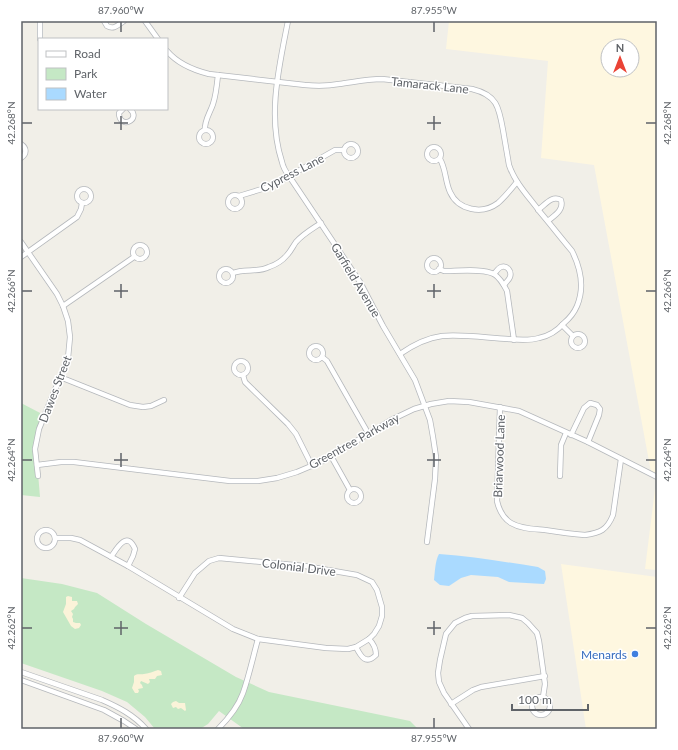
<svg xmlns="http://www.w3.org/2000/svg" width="678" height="750" font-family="Lato,sans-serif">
  <rect width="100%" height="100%" fill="#f1efe8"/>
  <g fill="#fef7e0" fill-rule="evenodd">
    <path d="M449,21H657V474L651,472L594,165L541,158L548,61L446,49ZM608,46H632V70H608Z"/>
    <polygon points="655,489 657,490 657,570 645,569"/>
    <polygon points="561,564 657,577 657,729 586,729"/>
  </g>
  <g fill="#c5e8c5">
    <polygon points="21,403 44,415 37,438 38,473 40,497 21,495"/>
    <polygon points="21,578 62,584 97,593 146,624 236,677 269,692 410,721 418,729 244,729 219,711 208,724 200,729 155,729 145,717 127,702 102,691 21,663"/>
  </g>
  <g fill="#fbf3d9">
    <polygon points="68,596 72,597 72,601 77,601 78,604 75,607 74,609 71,611 73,614 72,617 73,619 73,622 76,623 80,623 81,625 79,628 75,629 71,626 63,612 66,604 66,597"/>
    <path d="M158,670L161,671L162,675L157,676L155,679H149L150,682L148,684L141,681L140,683L142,685L143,688L138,689L139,691L138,693H135L132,688L134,682V676C138,673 139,675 144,674C147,674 155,671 158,670Z"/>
    <polygon points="176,701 179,703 185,703 186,710 185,711 181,708 178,709 176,707 173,708 171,704 173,702"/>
  </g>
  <path fill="#aadaff" d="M439,554C472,556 505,562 538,567L545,571L546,579L544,584L509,582L498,577L471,575L461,578L449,586L440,585L434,580C435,572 435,561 439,554Z"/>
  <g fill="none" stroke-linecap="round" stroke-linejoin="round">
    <defs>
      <g id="minor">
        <polyline points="40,21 40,39"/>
        <path d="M104,21L107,26C114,30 118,25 124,21"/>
        <polyline points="145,21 158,39"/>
        <path d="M288,21C279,67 267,116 282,162C283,167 286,172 289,176L360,282L383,326L415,380L430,420L433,437L436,457L435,479L427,542"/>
        <path d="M167,51C178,64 193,70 209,74L305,85C316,86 328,86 339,84C354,82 368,79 382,79L472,89C497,95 499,107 503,130C505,142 507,153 509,165C515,183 529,197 540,212C551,225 561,238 572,251C581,269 585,287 577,306C574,313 570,318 564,323C557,331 549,336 539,338C529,341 518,340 508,339C488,338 462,334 442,336C426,338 413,345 400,354"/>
        <path d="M123,109L119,113C119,130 142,120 130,109"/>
        <path d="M205,130C204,121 210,113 213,104C216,95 217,85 218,75"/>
        <circle cx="206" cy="137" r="7"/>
        <path d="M21,144C27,148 27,154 21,158"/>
        <circle cx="351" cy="151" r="7"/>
        <circle cx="434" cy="154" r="7"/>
        <path d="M440,159C446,169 445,181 450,192C458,210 482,215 498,203C505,197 511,189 517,182"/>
        <circle cx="84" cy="196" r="7"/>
        <circle cx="235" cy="202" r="7"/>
        <polyline points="239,196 262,189 277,183 335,150 344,150"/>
        <path d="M538,210C546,204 552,195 561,200C564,210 555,215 548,221"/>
        <polyline points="21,242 57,294 63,306 68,321 70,337 68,358 39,429 35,449 38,476"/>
        <circle cx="140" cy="252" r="7"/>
        <polyline points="21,257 77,217 81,209 82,203"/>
        <circle cx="434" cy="265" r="7"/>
        <path d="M439,269L444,271C457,271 483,268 494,274C500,278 504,285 507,291L514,340"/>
        <circle cx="226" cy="276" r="7"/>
        <path d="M233,273C244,268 258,273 269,267C275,265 283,260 287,255C291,251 293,246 296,242C303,234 312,229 321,223"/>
        <path d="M494,274C496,272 498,268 501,267C507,265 512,271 510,277C509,280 506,282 504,285"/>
        <polyline points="63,306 134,257"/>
        <polyline points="562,325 573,336"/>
        <circle cx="578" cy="341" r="7"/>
        <circle cx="316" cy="353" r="7"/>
        <polyline points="322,357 327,361 368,433"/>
        <circle cx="241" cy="368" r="7"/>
        <polyline points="243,375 245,382 288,424 296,434 312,466"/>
        <polyline points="60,377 130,405 143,407 151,406 164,400"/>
        <path d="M500,407L497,501C499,510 503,518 511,523C521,529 534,529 545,530C558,532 572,534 585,535C600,533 607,530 613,515L621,459"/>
        <polyline points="571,435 584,408 590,403 597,405 600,409 599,415 588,442"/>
        <polyline points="331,456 350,490"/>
        <polyline points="37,465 61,462 74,462 230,481 258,481 277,478 297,472 323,461 391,420 414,409 431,404 449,401 469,402 519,411 588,442 657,477"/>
        <polyline points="560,476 561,445 566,433"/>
        <circle cx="354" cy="496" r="7"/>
        <circle cx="46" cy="539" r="9"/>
        <polyline points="55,538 71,538 80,540 128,566 233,629 258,639 326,648 348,649 356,647 369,639 374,634 379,626 382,616 382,607 377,590 372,582 357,575 305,566 219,558 209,561 195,573 179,598"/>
        <path d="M111,557C117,548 127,530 135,549L133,556L128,566"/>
        <path d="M356,647C361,657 366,665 376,655C376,648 374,644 369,639"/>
        <path d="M21,672L102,700C118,707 134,715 146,729"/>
        <polyline points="21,680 104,710 124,721 136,729"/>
        <circle cx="541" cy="706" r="9"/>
        <polyline points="451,704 473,690 481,687 545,676"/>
        <path d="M218,729C228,719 238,707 243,693C249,676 253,657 258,639"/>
        <polyline points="469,729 444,693 439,682 438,673 440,660 446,634 455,623 465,618 472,616 509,615 522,618 528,623 537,633 539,641 545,684 543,697"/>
      </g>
    </defs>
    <use href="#minor" stroke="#b5b8bc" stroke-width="6"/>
    <use href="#minor" stroke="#fff" stroke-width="4.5"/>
  </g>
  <path fill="none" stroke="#5f6368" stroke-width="1.5" d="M121,22V32M434,22V32M121,116V130M434,116V130M22,123H32M114,123H128M427,123H441M646,123H656M121,284V298M434,284V298M22,291H32M114,291H128M427,291H441M646,291H656M121,453V467M434,453V467M22,460H32M114,460H128M427,460H441M646,460H656M121,621V635M434,621V635M22,628H32M114,628H128M427,628H441M646,628H656M121,718V728M434,718V728"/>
  <circle fill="#3f7fe0" stroke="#fff" stroke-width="1.5" cx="635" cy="654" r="4"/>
  <g text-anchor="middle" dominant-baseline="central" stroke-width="3" stroke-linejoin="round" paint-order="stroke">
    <g font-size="12" fill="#5f6368" stroke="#fff">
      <text transform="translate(430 85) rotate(6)">Tamarack Lane</text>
      <text transform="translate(292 173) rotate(-27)">Cypress Lane</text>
      <text transform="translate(356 280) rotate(59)">Garfield Avenue</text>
      <text transform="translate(55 389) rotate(-69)">Dawes Street</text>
      <text transform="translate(354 441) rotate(-29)">Greentree Parkway</text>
      <text transform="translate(499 456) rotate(-88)">Briarwood Lane</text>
      <text transform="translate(299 567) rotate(7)">Colonial Drive</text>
    </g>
    <g font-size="12" fill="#366cbe" stroke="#fff" text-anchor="end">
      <text x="627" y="654">Menards</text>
    </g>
  </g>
  <rect width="678" height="750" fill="none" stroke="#ffffff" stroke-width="44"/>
  <rect x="38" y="38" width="130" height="72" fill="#ffffff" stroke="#bfc1c3"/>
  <rect x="46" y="51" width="20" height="6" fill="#ffffff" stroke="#bfc1c3"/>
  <text x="74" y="58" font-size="12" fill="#5f6368">Road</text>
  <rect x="46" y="68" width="20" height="12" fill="#c5e8c5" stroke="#bfc1c3"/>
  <text x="74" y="78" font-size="12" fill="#5f6368">Park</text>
  <rect x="46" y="88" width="20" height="12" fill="#aadaff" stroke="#bfc1c3"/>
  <text x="74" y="98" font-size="12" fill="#5f6368">Water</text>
  <g transform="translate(620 58)"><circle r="19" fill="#ffffff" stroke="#bfc1c3"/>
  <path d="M0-3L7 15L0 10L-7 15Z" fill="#ea4335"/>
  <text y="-6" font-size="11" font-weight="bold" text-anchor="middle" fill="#5f6368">N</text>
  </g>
  <path d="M512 704v6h76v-6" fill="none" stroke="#5f6368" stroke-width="2"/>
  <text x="518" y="704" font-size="12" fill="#5f6368" stroke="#ffffff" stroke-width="3" paint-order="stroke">100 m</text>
  <rect x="22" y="22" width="634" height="706" fill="none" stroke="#5f6368" stroke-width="1.5"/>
  <g font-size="10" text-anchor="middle" fill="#5f6368">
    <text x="121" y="14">87.960°W</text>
    <text x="434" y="14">87.955°W</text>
    <text transform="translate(11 123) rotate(-90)" y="4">42.268°N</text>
    <text transform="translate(667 123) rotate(-90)" y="4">42.268°N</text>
    <text transform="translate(11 291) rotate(-90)" y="4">42.266°N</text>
    <text transform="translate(667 291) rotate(-90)" y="4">42.266°N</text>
    <text transform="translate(11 460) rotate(-90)" y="4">42.264°N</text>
    <text transform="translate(667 460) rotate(-90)" y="4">42.264°N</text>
    <text transform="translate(11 628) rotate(-90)" y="4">42.262°N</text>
    <text transform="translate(667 628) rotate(-90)" y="4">42.262°N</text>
    <text x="121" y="742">87.960°W</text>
    <text x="434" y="742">87.955°W</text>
  </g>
</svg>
